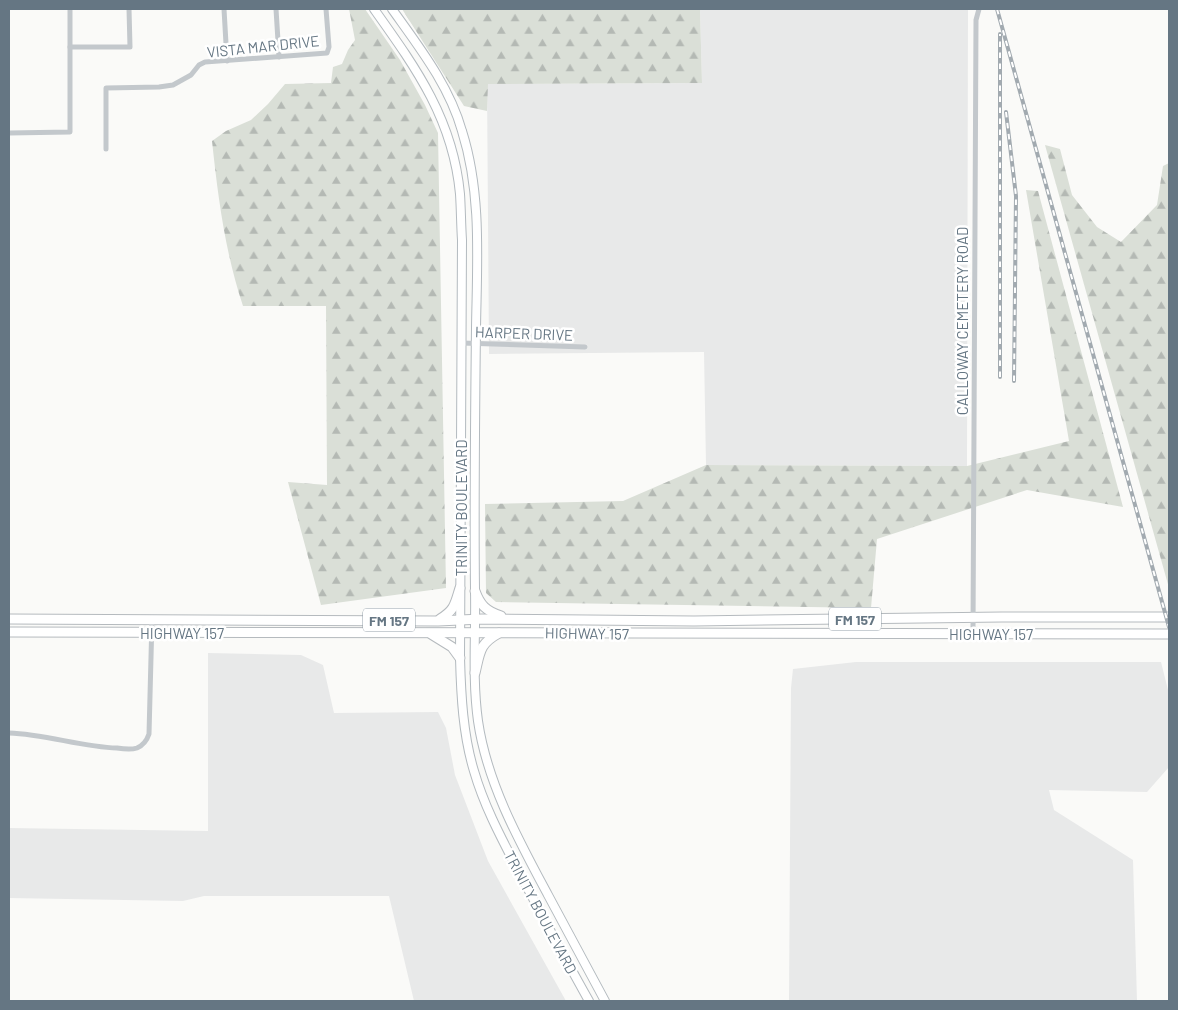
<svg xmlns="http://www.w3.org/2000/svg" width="1178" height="1010" font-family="Barlow,sans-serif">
  <defs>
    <pattern id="forest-firs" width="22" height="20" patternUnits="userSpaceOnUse" patternTransform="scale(1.25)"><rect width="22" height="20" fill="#dadfd7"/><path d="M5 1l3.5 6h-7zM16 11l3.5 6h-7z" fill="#b4b9b4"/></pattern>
  </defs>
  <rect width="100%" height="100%" fill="#fafaf8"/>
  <g fill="#e8e9e9">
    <polygon points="700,9 968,9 967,466 706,465 704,352 489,354 487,84 702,83"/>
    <polygon points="208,653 301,655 323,665 334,713 438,712 446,728 455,775 488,861 566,1001 414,1001 389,896 204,896 183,901 9,898 9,828 208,831"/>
    <polygon points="856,662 1161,662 1169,694 1169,767 1147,792 1049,790 1054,810 1133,860 1137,1001 789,1001 791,688 793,669"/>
  </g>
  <g fill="url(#forest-firs)">
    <path d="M349,9H365L400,60L425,105L438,133L446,588L321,605L288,482L327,485L326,306H243C225,252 218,197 212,141L226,131L251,120L268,104L285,84L331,83L333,67L342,64L348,50L355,40Z"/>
    <polygon points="402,9 700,9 702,83 488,84 487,111 464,106"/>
    <polygon points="1045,145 1060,149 1072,195 1097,227 1121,242 1157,205 1163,166 1169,163 1169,588"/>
    <polygon points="1026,190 1038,191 1123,507 1027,490 877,539 871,608 496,602 486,593 485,504 623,501 706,465 967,466 1069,441"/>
  </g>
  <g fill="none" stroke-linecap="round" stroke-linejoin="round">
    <defs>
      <g id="secondary">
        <path d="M374,9C416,68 453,119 460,194C461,209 461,225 462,240L460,658C461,695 463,735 474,771C485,809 504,843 522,878C544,919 566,960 589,1001"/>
        <path d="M392,9C419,47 449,85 462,131C482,194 477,262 476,328C475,416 474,503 475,590C476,634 472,678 478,721C487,783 519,841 548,895C567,931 586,966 605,1001"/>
      </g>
      <g id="primary">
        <path d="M475,591C480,605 486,611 501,616"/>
        <polyline points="9,619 438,621 482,619 694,621 1002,617 1169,617"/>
        <path d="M440,619C455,610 455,604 460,588"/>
        <polyline points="9,632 1169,634"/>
        <polyline points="431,634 452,647 460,658"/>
        <path d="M475,673C480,652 479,644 499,633"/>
      </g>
    </defs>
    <use href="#secondary" stroke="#b3babf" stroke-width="10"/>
    <use href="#primary" stroke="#b5babe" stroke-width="11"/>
    <g stroke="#c3c8cc" stroke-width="5">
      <polyline points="224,9 227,61"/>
      <polyline points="276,9 279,57"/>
      <polyline points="70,47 130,47 129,9"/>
      <polyline points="9,133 70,132 70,9"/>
      <polyline points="106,149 106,88 159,87 173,85 191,75 199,65 205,62 327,53 329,47 326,9"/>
      <polyline points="461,343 585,347"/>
      <polyline points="973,634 976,20 979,9"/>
      <path d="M9,733C46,734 81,747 117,748C123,749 131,750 137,748C144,745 147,740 149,734L152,619"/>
    </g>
    <use href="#secondary" stroke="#fff" stroke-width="8"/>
    <use href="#primary" stroke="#fff" stroke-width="9"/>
    <defs>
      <g id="rail">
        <polyline points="997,9 1169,627"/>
        <polyline points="1006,112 1016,196 1014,381"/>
        <polyline points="1000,377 1000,34"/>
      </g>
    </defs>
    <use href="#rail" stroke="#a2aab0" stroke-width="4"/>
    <use href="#rail" stroke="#fff" stroke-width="2" stroke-dasharray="5.5" stroke-linecap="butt"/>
  </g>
  <g text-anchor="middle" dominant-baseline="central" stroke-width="5" stroke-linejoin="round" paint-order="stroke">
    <g fill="#fff" stroke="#939fa8" stroke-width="1">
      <rect x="829" y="607.5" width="52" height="23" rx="4"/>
      <rect x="363" y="608.5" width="52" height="23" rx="4"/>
    </g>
    <g font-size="14" font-weight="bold" fill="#657683">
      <text x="855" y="619">FM 157</text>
      <text x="389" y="620">FM 157</text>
    </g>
    <g font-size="15" fill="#657683" stroke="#fff">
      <text transform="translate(263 46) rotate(-6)">VISTA MAR DRIVE</text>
      <text transform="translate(962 321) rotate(-90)">CALLOWAY CEMETERY ROAD</text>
      <text transform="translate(524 333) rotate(2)">HARPER DRIVE</text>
      <text transform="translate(461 508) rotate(-90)">TRINITY BOULEVARD</text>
      <text x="182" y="633">HIGHWAY 157</text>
      <text transform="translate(587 633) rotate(1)">HIGHWAY 157</text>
      <text x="991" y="634">HIGHWAY 157</text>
      <text transform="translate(541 912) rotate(62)">TRINITY BOULEVARD</text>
    </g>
  </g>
  <rect width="1178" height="1010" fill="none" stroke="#657683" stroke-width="20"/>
</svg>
